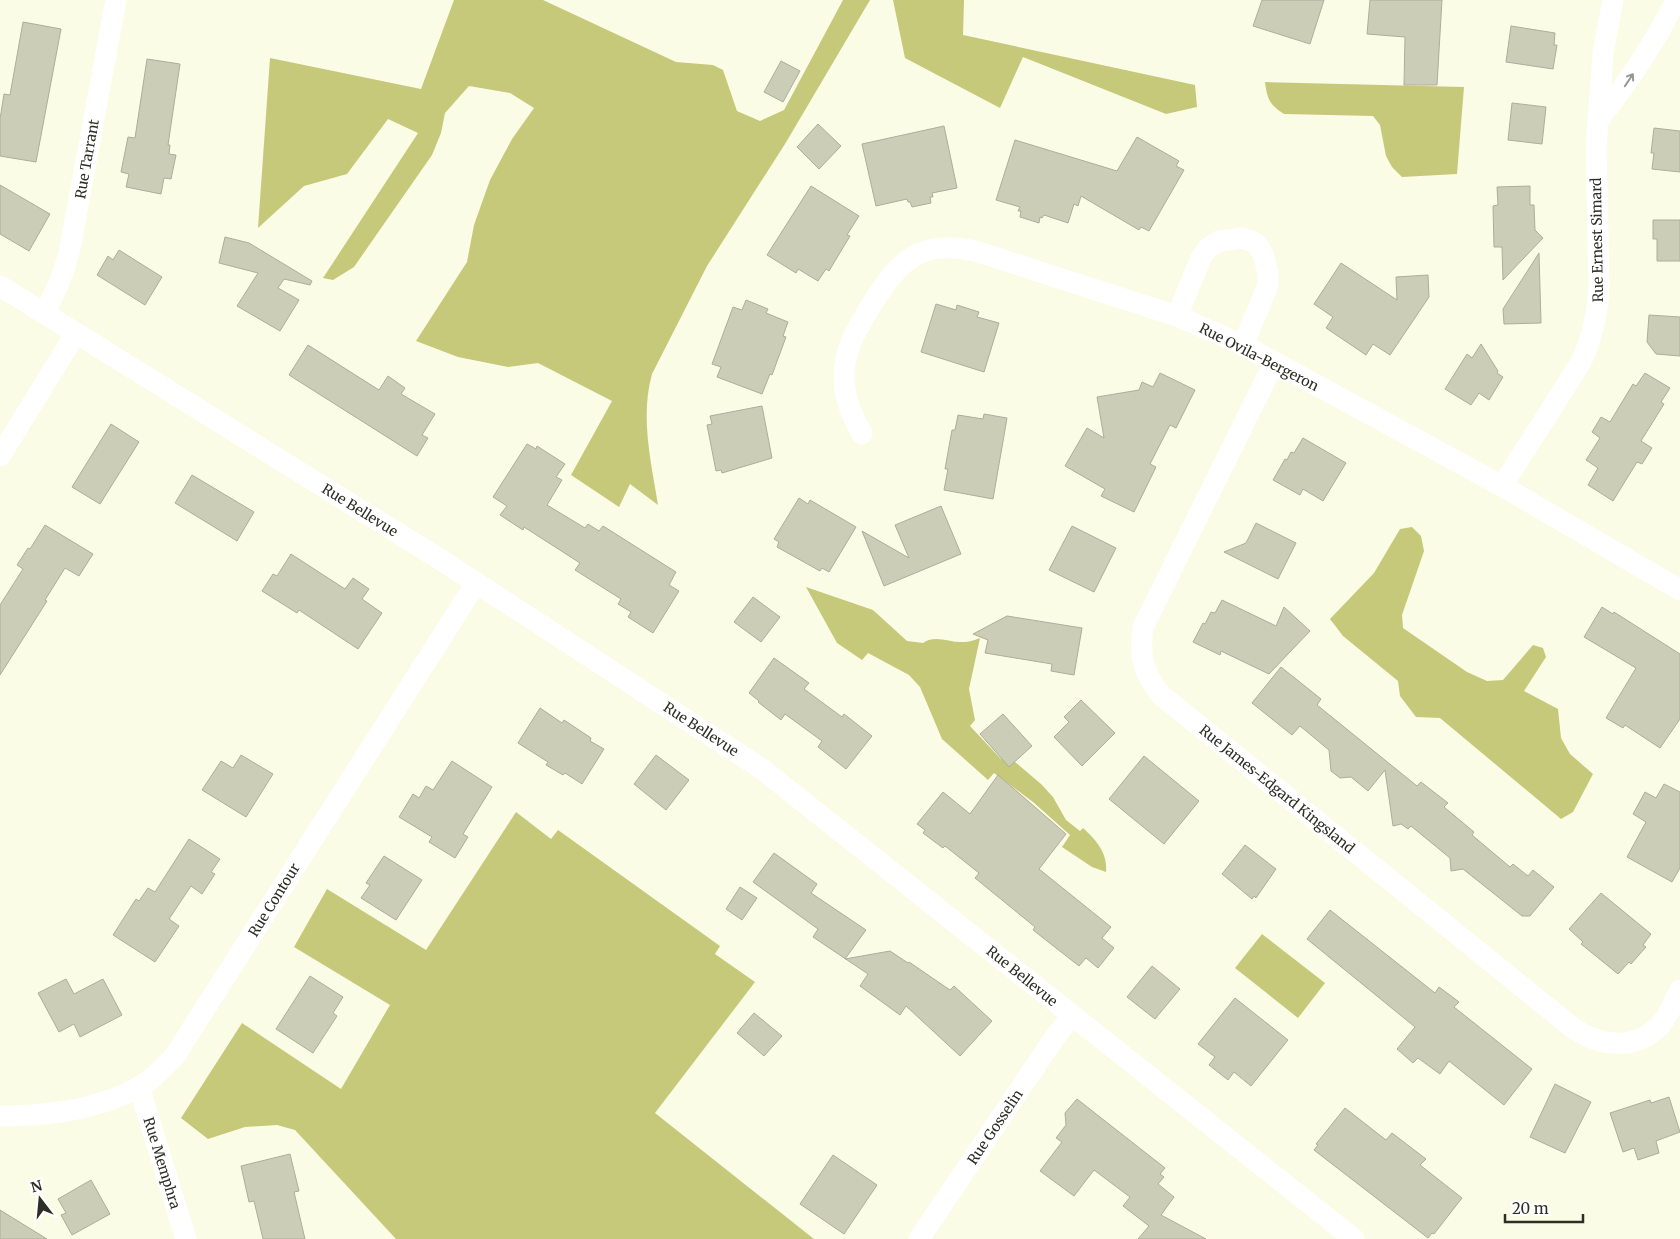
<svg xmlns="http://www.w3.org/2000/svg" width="1680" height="1239" font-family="Merriweather,serif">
  <rect width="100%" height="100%" fill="#fbfce6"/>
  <g fill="#c6c97a">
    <path d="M454,0H543L676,62L713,65L723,70L737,111L760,121L784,110L843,0H870L785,144L707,266L652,374C640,417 651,461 658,505L630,484L619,507L571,475L612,401L538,363L508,367L458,357L416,341L467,262L474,225L490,180L512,139L534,108L510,93L469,86L445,113L441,133L432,155L354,267L333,280L323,278L418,133L388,119L347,174L304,186L258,228L270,58L421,89Z"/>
    <polygon points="893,0 964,0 963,35 1195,85 1197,107 1166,114 1023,57 1000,108 905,58"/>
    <path d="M1265,82L1464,87L1457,174L1402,177L1392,167L1386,156L1380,125L1373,116L1284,114C1270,105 1267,99 1265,82Z"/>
    <polygon points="1412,527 1421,536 1424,551 1402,615 1403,628 1467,672 1487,681 1503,680 1533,645 1543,648 1546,657 1524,691 1558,709 1561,738 1570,754 1593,774 1573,812 1561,819 1440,718 1416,717 1400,696 1398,681 1343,636 1330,619 1374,573 1400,529"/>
    <path d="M806,587L873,610L907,641L923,643C936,634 949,643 964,642C969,642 975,640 980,638L969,689L975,720L970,726L1001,759L1015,762L1041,784L1053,797L1066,820L1080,831L1083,828C1096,840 1108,853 1106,872L1092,867L1062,847L1070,835L1033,802L994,773L988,780L942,739L920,687L909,675L868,653L862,660L837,643Z"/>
    <polygon points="516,812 551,839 558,830 720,946 715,954 755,982 655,1113 814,1239 396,1239 295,1130 277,1125 245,1127 208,1139 181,1118 242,1023 341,1089 390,1005 294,947 327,889 426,950"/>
    <polygon points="1262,934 1325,983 1298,1018 1235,968"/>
  </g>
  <g fill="#cbcdb7" stroke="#adae99">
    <polygon points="1262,0 1324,0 1310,44 1253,26"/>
    <polygon points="1370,0 1442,0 1437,85 1404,85 1405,37 1367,34"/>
    <polygon points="23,22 61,29 36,162 0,156 0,119 4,94 10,95"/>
    <polygon points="1511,26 1555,33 1554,45 1557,45 1553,69 1506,62"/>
    <polygon points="147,59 180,64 168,145 170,145 169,154 176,155 171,179 164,178 161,194 126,187 129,174 121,172 128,137 135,138"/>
    <polygon points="781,61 800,71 783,102 764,92"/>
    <polygon points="1512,103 1546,107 1542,144 1508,140"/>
    <polygon points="818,124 841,146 819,169 797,147"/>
    <polygon points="944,126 957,188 932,193 933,197 930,197 931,203 912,207 910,202 908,202 907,199 876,206 862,144"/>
    <polygon points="1654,128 1680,131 1680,172 1652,169 1654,153 1651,153"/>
    <polygon points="1137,137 1179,161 1176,166 1184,170 1149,231 1141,227 1139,230 1081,196 1078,206 1074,204 1068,223 1044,215 1042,218 1040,217 1039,223 1020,217 1021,211 1018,211 1020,207 996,200 1015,140 1117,171"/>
    <polygon points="0,185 50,214 29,251 0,234"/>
    <polygon points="811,186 859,216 847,235 850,236 829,271 826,269 818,281 798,269 796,273 767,255"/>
    <polygon points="1530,186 1530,205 1534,205 1535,230 1543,238 1503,280 1502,247 1494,247 1493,206 1498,205 1497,187"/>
    <polygon points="1653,220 1680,220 1680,261 1657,261 1657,239 1653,239"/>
    <polygon points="225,237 249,243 312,281 310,285 284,279 278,288 299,300 280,331 237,306 258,273 219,263"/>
    <polygon points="119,250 162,277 145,305 97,275 108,256 113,260"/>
    <polygon points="1539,253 1541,323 1504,324 1503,309"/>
    <polygon points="1341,263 1397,300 1396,277 1428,275 1429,297 1390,355 1373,344 1366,355 1326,328 1333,317 1314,304"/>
    <polygon points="746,300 768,309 766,313 788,322 783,336 786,337 772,375 770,374 762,394 717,377 721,367 712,364 733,307 742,310"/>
    <polygon points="936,304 956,310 957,305 979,312 977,317 999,323 984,372 921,352"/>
    <polygon points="1649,315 1680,317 1680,356 1656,354 1647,342"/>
    <polygon points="1481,344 1498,371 1497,373 1503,377 1489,400 1479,393 1471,405 1445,389 1467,354 1472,358"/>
    <polygon points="308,345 379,390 388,376 405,388 401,394 435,414 422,435 428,438 417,456 289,375"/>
    <polygon points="1160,373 1195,390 1176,428 1170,425 1150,464 1156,467 1134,512 1101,496 1105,489 1065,466 1087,428 1104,438 1097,397 1139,390 1142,382 1153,387"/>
    <polygon points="1645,373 1670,388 1661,402 1664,404 1641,441 1652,448 1642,464 1637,462 1613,501 1588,485 1598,468 1586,460 1600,438 1592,432 1601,417 1610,422 1633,384 1636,386"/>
    <polygon points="762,406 772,458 722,473 721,470 716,471 707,425 712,424 710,416"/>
    <polygon points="984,414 1007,418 993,499 944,490 948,469 945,469 950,441 952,430 955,430 958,415 983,419"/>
    <polygon points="111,424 139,442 100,504 72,487"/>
    <polygon points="1303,438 1346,463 1323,501 1303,489 1300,495 1273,480 1285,459 1287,460 1291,452 1294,453"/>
    <polygon points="527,444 536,449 537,446 565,464 556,477 562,480 547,505 585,528 588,524 599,531 603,526 676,572 669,585 679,591 653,633 628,617 631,612 618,604 621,599 575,570 580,563 524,527 523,530 500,515 507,506 493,497"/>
    <polygon points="192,475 254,512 237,541 175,503"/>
    <polygon points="799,498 808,504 810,500 856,527 829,572 822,568 820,571 777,547 779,542 774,539"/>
    <polygon points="941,506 961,554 884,586 862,531 909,558 895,525"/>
    <polygon points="1256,523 1296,543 1278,579 1224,552 1246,543"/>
    <polygon points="45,525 93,554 79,576 65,568 45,600 47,601 0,675 0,605 23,569 17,565 28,548 30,549"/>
    <polygon points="1072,526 1116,548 1094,592 1049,570"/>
    <polygon points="291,554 345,589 353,578 369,589 362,599 382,613 358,649 299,610 297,613 262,591 273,574 277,576"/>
    <polygon points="753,597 780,617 761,642 734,622"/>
    <polygon points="1222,600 1276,626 1284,607 1310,631 1269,674 1221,651 1220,655 1193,642 1203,623 1205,624 1211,612 1215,613"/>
    <polygon points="1602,607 1613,614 1614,612 1680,654 1680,719 1660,748 1625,725 1623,728 1606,718 1636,668 1584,637"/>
    <polygon points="1007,616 1082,628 1074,675 1051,671 1052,664 985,653 988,640 973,634"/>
    <polygon points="774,658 809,683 804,689 842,717 844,714 872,736 846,769 818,747 822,741 785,714 781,720 758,702 759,701 749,693"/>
    <polygon points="1281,667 1321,699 1317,705 1417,786 1421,782 1448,803 1444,807 1474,832 1472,835 1510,867 1513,864 1528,876 1533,870 1554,887 1530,916 1522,916 1463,869 1451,871 1450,858 1411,826 1408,829 1401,824 1393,826 1385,770 1368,791 1351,777 1340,778 1331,771 1329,750 1300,726 1292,735 1252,703"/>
    <polygon points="1081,700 1115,733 1082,766 1054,737 1069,722 1064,717"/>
    <polygon points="540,708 562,723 564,720 591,738 590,741 604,749 582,784 565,773 563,775 546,765 548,762 518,743"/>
    <polygon points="1003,714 1032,746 1009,767 980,734"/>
    <polygon points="241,755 273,774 246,817 202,790 221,761 233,768"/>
    <polygon points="656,755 689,780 666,810 634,784"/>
    <polygon points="1144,756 1199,801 1164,844 1109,799"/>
    <polygon points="452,761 492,787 463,834 468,837 455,858 429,842 432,837 399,817 413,794 419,798 426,786 433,790"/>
    <polygon points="998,775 1066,834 1039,869 1111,927 1102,938 1114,948 1098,968 1086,958 1079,966 1033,930 1035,927 975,878 979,873 945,846 943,848 923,833 925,830 917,824 943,792 970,814"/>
    <polygon points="1664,784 1680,792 1680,868 1672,882 1627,857 1646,822 1633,814 1645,792 1656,798"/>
    <polygon points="189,839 220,859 211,872 215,874 202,894 191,886 169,919 179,926 155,962 113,935 136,899 139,901 148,888 155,892"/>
    <polygon points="1245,845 1276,869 1256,898 1254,896 1252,899 1222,874"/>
    <polygon points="774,853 817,884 811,893 866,930 845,959 890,951 908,963 909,962 950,990 954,986 992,1021 960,1056 906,1006 900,1015 860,986 868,974 813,937 818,929 753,882"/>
    <polygon points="384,856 422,880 396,920 361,898 370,885 366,883"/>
    <polygon points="740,887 757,898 742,920 726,909"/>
    <polygon points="1601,893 1651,934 1643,945 1646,947 1631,964 1629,962 1618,974 1581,944 1583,942 1569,929"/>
    <polygon points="1330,910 1435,993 1439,987 1459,1002 1454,1007 1532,1069 1504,1105 1449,1061 1440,1074 1418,1058 1413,1063 1397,1049 1415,1027 1307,939"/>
    <polygon points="1152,966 1180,989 1155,1019 1127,997"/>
    <polygon points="310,976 343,997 333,1013 337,1016 313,1053 276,1029"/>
    <polygon points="66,979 74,994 103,979 122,1015 80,1037 74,1024 59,1032 38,993"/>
    <polygon points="1235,998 1288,1040 1251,1086 1234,1072 1228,1080 1209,1065 1215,1057 1198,1044"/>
    <polygon points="754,1013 782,1036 764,1056 737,1033"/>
    <polygon points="1555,1084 1591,1102 1565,1153 1530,1137"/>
    <polygon points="1669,1097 1680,1132 1656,1141 1659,1153 1638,1160 1634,1148 1623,1152 1610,1113 1650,1100 1651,1103"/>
    <polygon points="1077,1099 1165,1168 1160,1174 1164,1177 1158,1184 1174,1197 1161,1215 1206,1239 1138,1239 1149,1226 1123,1206 1130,1197 1094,1170 1074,1196 1040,1171 1062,1142 1056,1138 1066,1125 1065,1113"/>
    <polygon points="1345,1108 1386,1140 1392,1133 1426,1159 1420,1165 1462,1198 1434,1234 1432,1233 1428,1238 1314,1150 1318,1145 1316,1144"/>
    <polygon points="290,1154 299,1191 294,1192 305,1239 263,1239 254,1201 249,1202 241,1166"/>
    <polygon points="833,1155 877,1185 844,1234 800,1204"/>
    <polygon points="91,1180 110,1214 72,1235 61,1215 66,1213 58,1199"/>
    <polygon points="0,1210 47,1239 0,1239"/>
  </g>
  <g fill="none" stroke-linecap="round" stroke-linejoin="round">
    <g stroke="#fff" stroke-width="21">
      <path d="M1599,119C1628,82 1655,43 1676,0"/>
      <polyline points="0,286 438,558 762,769 1354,1239"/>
      <path d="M44,313C56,292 65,272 70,248L116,0"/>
      <polyline points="1177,316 1201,258 1208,248 1219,241 1243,238 1256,243 1264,256 1268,273 1268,285 1243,345"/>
      <path d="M1274,363L1143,627C1139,656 1143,673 1161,695L1573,1028C1601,1047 1636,1051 1661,1024C1669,1015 1674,1000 1680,990"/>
      <path d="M862,434C852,415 844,398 844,376C844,352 855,332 867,312C896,265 915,238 975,251L1177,316L1243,345L1502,486L1680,590"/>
      <polyline points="0,456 76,333"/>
      <path d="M1502,486L1581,362C1593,336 1598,313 1599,285L1596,149L1603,53L1613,0"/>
      <polyline points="139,1087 186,1239"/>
      <path d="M0,1116C50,1116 109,1109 151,1079C160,1072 168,1063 176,1054L476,583"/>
      <polyline points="919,1239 1055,1037 1072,1016"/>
    </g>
  </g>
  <defs><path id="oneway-shaft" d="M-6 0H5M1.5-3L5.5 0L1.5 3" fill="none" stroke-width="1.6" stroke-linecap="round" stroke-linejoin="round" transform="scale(1.25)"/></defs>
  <use stroke="#969692" href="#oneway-shaft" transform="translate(1629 80) rotate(-56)"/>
  <g text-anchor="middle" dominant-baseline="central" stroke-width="5" stroke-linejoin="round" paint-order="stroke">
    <g font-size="14" fill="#2d2e25" stroke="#fff">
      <text transform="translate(87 159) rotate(-80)">Rue Tarrant</text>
      <text transform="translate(1597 240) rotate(-91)">Rue Ernest Simard</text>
      <text transform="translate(1259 357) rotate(27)">Rue Ovila-Bergeron</text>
      <text transform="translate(360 510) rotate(32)">Rue Bellevue</text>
      <text transform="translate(701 729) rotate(33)">Rue Bellevue</text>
      <text transform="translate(1277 789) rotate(39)">Rue James-Edgard Kingsland</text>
      <text transform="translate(274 900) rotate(-58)">Rue Contour</text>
      <text transform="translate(1022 976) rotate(39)">Rue Bellevue</text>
      <text transform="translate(995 1127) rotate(-56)">Rue Gosselin</text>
      <text transform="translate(162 1163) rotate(73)">Rue Memphra</text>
    </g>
  </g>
  <g transform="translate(40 1199) rotate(344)" stroke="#ffffff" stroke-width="4" paint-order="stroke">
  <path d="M0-4L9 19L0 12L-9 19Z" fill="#2d2e25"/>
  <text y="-8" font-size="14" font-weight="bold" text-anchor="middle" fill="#2d2e25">N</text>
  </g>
  <path d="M1505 1214v8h78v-8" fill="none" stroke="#2d2e25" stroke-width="2.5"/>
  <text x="1512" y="1214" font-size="15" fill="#2d2e25" stroke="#ffffff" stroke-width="4" paint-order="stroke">20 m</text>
</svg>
